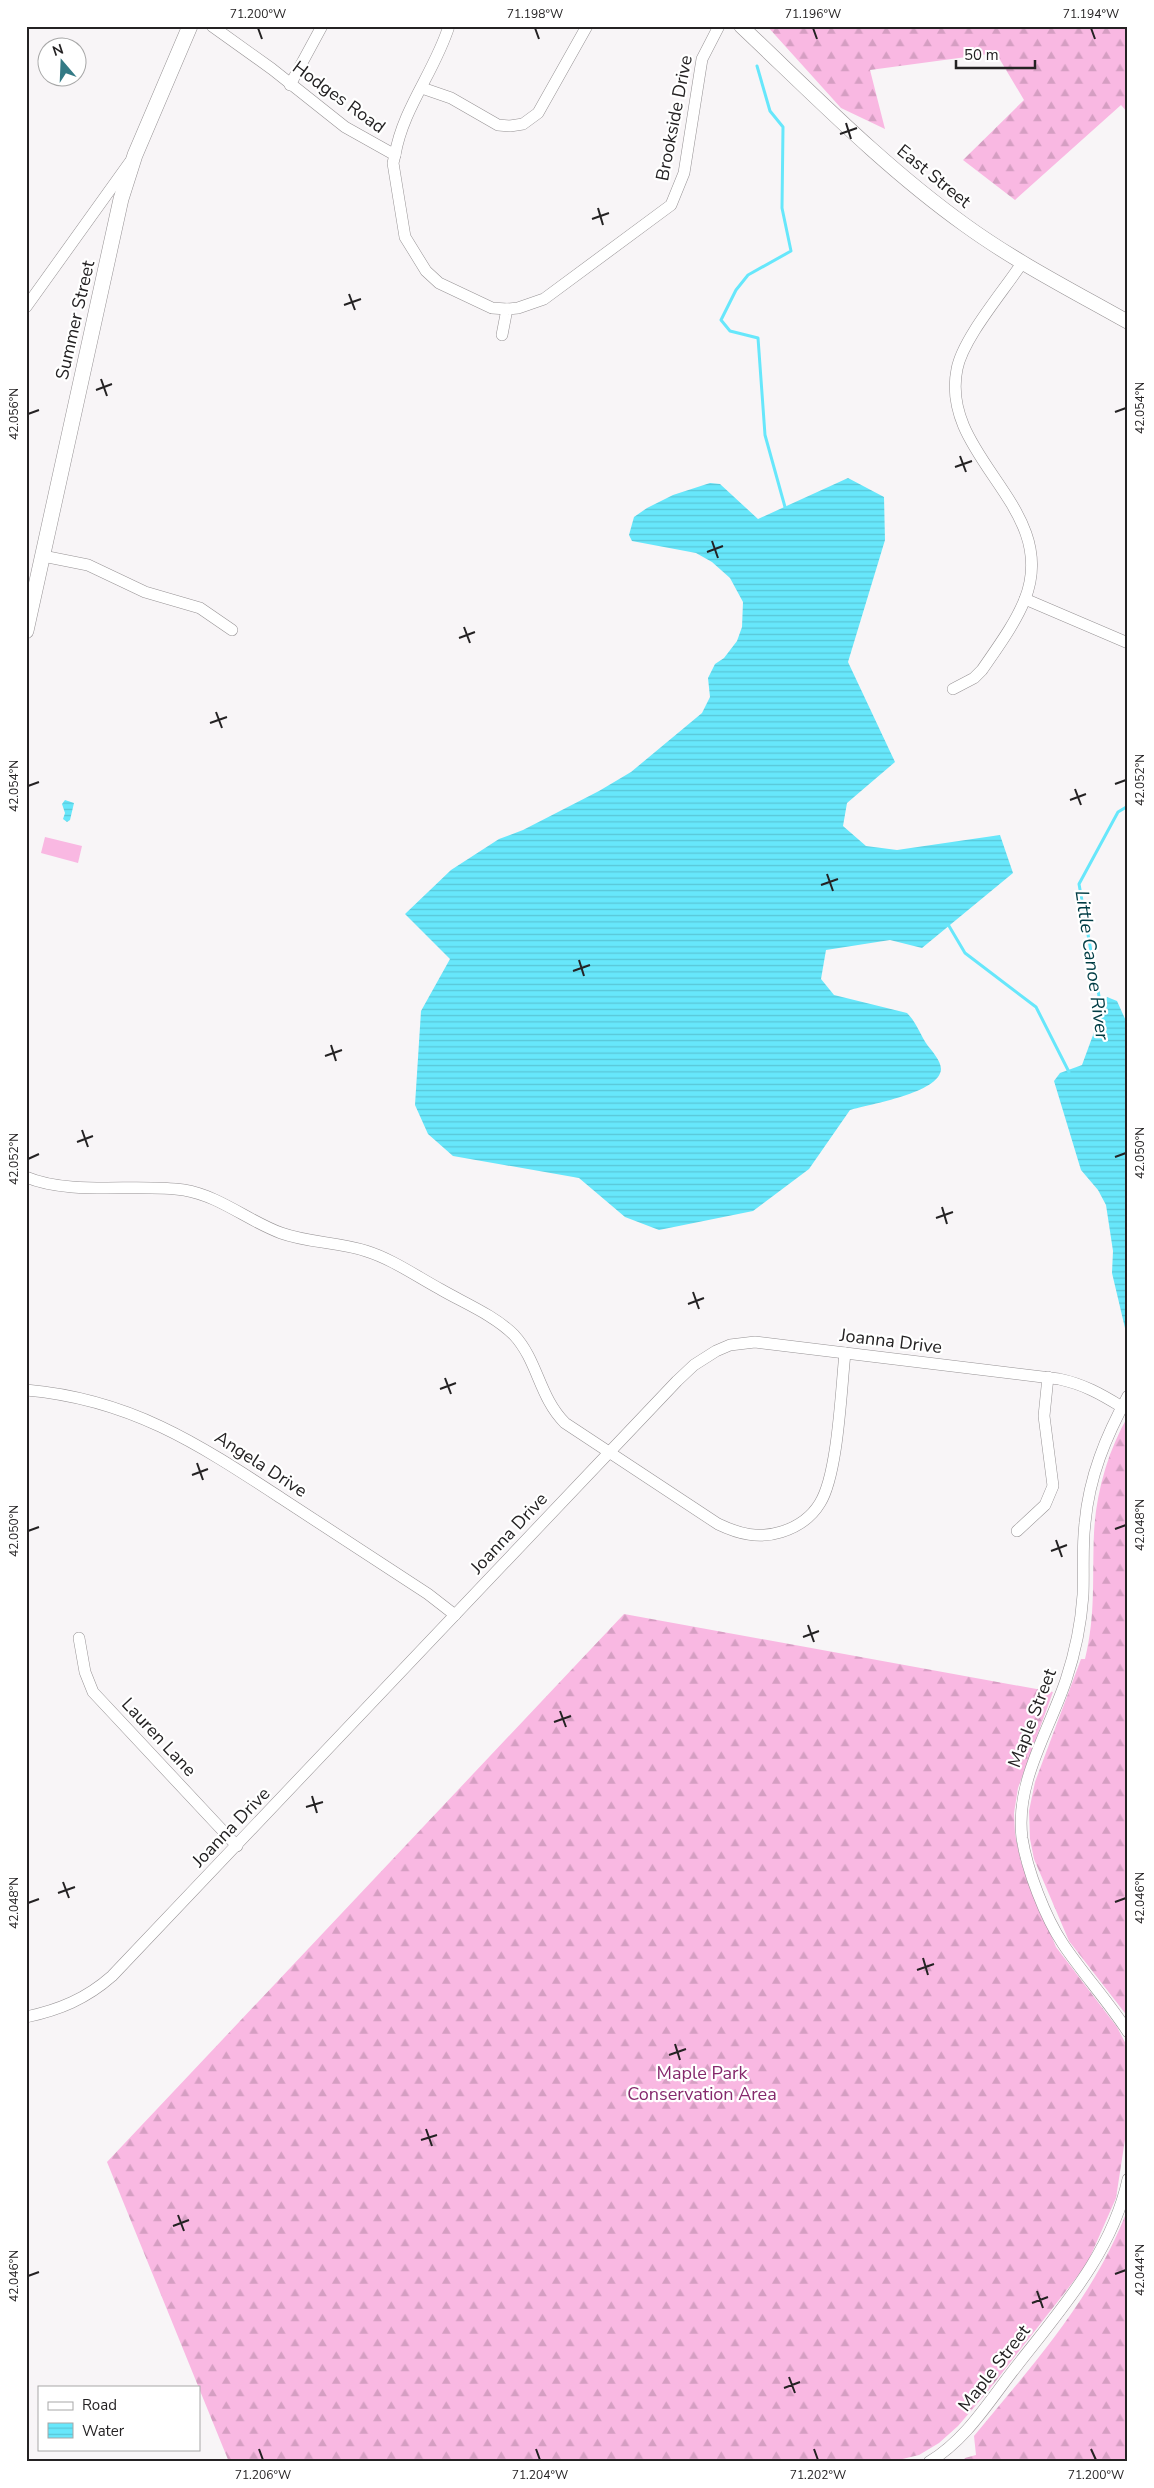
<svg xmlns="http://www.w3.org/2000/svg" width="1154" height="2488" font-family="'Nunito Sans',sans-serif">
  <defs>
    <pattern id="forest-firs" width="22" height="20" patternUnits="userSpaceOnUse" patternTransform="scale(1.25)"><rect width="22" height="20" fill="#f9b8e2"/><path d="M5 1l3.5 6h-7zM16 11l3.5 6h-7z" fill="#d59ec2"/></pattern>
    <pattern id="water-rules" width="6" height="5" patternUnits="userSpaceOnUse" patternTransform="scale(1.25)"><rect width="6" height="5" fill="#67e7fb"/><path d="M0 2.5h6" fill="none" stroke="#59c6d7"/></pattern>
  </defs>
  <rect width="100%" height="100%" fill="#f8f5f7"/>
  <g fill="url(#forest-firs)">
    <polygon points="767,26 1128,26 1128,113 1121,105 1015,200 963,160 1024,100 996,53 870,70 885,129 841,108"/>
    <path d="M1128,1416V2017L1069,1941L1034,1859L1030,1839L1029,1811L1035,1782L1081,1659H1085C1096,1614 1092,1578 1094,1533C1096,1492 1108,1451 1128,1416Z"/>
    <polygon points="624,1614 1053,1692 1018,1788 1014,1813 1015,1834 1021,1862 1056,1947 1117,2027 1128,2048 1128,2120 1116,2198 1087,2264 988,2391 958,2426 939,2443 919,2455 890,2462 229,2462 107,2162"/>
    <path d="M1128,2208V2462H962L965,2458L976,2455L974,2436C1032,2366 1096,2295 1128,2208Z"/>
  </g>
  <polygon fill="#f9b8e2" points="45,837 82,846 78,863 41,853"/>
  <g fill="url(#water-rules)">
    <path d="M848,478L884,497L885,540L848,662L895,762L847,803L843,826L866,846L897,850L1000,835L1013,873L922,948L890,940L826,950L821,979L834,995L907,1013C917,1023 920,1035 928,1046C932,1051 941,1061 941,1069C940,1093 870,1104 850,1110L809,1169L753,1211L659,1230L625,1217L579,1178L453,1156L428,1134L415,1105L421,1011L450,959L405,914L451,870L499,839L523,830L599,791L631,772L702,713L710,697L708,678L715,664L724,658L737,641L742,627L743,602L730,578L712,562L696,553L632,541L629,535L634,517L647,508L673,495L710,483L720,484L758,519Z"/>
    <polygon points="65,800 74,803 70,820 67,822 63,819 65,813 62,804"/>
    <polygon points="1107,997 1117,1001 1126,1021 1128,1044 1128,1326 1125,1328 1112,1273 1113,1251 1106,1205 1098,1190 1081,1170 1054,1081 1060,1073 1082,1065"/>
  </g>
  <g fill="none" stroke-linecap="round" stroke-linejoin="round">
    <g stroke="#67e7fb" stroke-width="3">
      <polyline points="757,66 770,111 783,127 782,208 791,251 748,275 736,290 721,320 730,331 758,338 765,435 785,507"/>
      <polyline points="949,926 965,953 1036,1007 1069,1072"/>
      <polyline points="1102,1013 1079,884 1118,812 1128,806"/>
    </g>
    <defs>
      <g id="minor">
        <polyline points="212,26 272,69 345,127 395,155 393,163 405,237 426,271 439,283 492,308 507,309"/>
        <polyline points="290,85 322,26"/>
        <polyline points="422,88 451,98 498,125 510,126 523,124 538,113 587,26"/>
        <path d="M395,155C403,108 435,71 449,26"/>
        <polyline points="26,307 130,162"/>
        <polyline points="502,335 507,309 518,308 544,299 671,205 684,173 702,59 719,26"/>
        <polyline points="43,556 88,565 145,592 200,608 232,630"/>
        <polyline points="1025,599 1128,643"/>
        <path d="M953,689L974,678L982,670C997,648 1015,624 1025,599C1061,507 939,457 957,369C963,338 1003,292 1022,263"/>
        <path d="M26,1177C71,1196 136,1183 184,1190C220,1196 248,1221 281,1233C309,1243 338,1242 366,1251C392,1259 416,1276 440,1289C464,1303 494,1315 514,1335C538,1361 539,1397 565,1423L718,1524C739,1534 759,1539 781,1532C797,1527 811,1518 820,1503C838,1474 841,1390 845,1353"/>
        <path d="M26,1390C130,1399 197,1443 281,1498C330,1530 379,1562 428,1594L455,1615"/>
        <path d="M1128,1396C1106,1436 1089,1477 1085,1523C1082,1547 1084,1571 1083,1595C1081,1624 1075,1653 1066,1680C1049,1731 1015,1782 1022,1838C1027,1870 1045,1917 1063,1944C1083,1974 1108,2001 1128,2032"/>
        <polyline points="1017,1531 1045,1505 1053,1486 1044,1416 1048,1377"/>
        <polyline points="79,1638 85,1672 93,1692 237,1846"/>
        <path d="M26,2017C59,2010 86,1999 112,1976L677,1381L694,1365L716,1351L730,1345L755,1342L1059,1379C1083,1384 1101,1394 1122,1407"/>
        <path d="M929,2462C967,2439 989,2401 1016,2367C1061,2309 1112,2253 1128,2179"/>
      </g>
      <path id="tertiary" d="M741,26C814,95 884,167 965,225C1016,262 1073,291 1128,322"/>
      <polyline id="secondary" points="26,631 121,199 135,155 190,26"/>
    </defs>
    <use href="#minor" stroke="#969294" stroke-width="12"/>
    <use href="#tertiary" stroke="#969294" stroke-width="15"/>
    <use href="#secondary" stroke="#969294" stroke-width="16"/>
    <use href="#minor" stroke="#fff" stroke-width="11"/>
    <use href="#tertiary" stroke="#fff" stroke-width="14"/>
    <use href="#secondary" stroke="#fff" stroke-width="15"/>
  </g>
  <path fill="none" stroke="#242223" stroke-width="2" d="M258,28L262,39M535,28L539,39M813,28L817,39M1091,28L1095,39M846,123L851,139M840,134L857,128M598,208L603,225M592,219L609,213M349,294L355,310M344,305L361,299M101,379L107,396M96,390L112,384M1115,412L1126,408M28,414L39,410M960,456L966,472M955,467L972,461M712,541L718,558M707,552L723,546M464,627L470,643M459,638L475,632M216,712L222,728M210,723L227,717M1115,784L1126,780M28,786L39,782M1075,789L1081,805M1070,800L1086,794M827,874L833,891M821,885L838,879M579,960L584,976M573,971L590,965M331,1045L336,1061M325,1056L342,1050M82,1130L88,1147M77,1142L93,1136M1115,1157L1126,1153M28,1159L39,1154M942,1207L947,1224M936,1218L953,1212M693,1292L699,1309M688,1304L704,1298M445,1378L451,1394M440,1389L456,1383M197,1463L203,1480M192,1475L208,1469M1115,1529L1126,1525M28,1531L39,1527M1056,1540L1062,1557M1051,1551L1067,1545M808,1625L814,1642M803,1637L819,1631M560,1711L566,1727M554,1722L571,1716M312,1796L317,1813M306,1807L323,1802M63,1882L69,1898M58,1893L75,1887M1115,1902L1126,1898M28,1903L39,1899M923,1958L928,1975M917,1970L934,1964M675,2044L680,2060M669,2055L686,2049M426,2129L432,2146M421,2140L437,2135M178,2215L184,2231M173,2226L189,2220M1115,2274L1126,2270M28,2276L39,2272M1037,2291L1043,2308M1032,2303L1048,2297M789,2377L795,2393M784,2388L800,2382M259,2449L263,2460M536,2449L540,2460M814,2449L818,2460M1091,2449L1096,2460"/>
  <g text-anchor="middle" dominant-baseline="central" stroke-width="4.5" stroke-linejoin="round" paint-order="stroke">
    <g font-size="18" fill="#242223" stroke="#fff">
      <text transform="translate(339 97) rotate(36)">Hodges Road</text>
      <text transform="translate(674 118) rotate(-79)">Brookside Drive</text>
      <text transform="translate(934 176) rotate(39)">East Street</text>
      <text transform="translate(75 320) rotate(-77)">Summer Street</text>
      <text transform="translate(891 1341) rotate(7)">Joanna Drive</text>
      <text transform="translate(261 1464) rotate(33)">Angela Drive</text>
      <text transform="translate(509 1533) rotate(-47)">Joanna Drive</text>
      <text transform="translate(1032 1718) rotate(-69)">Maple Street</text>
      <text transform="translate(159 1737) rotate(47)">Lauren Lane</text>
      <text transform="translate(231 1827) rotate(-46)">Joanna Drive</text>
      <text transform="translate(994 2368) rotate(-52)">Maple Street</text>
    </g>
    <g font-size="18" fill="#85296c" stroke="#fff">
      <text x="702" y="2073">Maple Park<tspan x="702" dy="21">Conservation Area</tspan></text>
    </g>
    <g font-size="19" font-style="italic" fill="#003d45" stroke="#fff">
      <text transform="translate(1092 965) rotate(82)">Little Canoe River</text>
    </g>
  </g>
  <rect width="1154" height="2488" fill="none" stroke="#ffffff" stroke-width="55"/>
  <rect x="38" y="2386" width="162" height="65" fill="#ffffff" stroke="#a7a7a7"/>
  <rect x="48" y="2402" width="25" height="8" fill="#ffffff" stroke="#a7a7a7"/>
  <text x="82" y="2410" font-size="15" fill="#242223">Road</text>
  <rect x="48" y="2423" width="25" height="15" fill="url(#water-rules)" stroke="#a7a7a7"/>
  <text x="82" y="2436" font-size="15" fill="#242223">Water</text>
  <g transform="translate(62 62) rotate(341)"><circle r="24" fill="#ffffff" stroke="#a7a7a7"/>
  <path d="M0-4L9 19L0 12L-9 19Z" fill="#337a85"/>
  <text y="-8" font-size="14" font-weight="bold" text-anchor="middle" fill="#242223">N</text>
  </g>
  <path d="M956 60v8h79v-8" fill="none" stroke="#242223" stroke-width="2.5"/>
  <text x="964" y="60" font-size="15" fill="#242223" stroke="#ffffff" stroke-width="4" paint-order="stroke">50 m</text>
  <rect x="28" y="28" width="1098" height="2432" fill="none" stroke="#242223" stroke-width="2"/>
  <g font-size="12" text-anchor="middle" fill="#242223">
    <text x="258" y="18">71.200°W</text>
    <text x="535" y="18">71.198°W</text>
    <text x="813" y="18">71.196°W</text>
    <text x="1091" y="18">71.194°W</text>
    <text transform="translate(1140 408) rotate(-90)" y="4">42.054°N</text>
    <text transform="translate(14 414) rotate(-90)" y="4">42.056°N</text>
    <text transform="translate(1140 780) rotate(-90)" y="4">42.052°N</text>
    <text transform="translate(14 786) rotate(-90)" y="4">42.054°N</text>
    <text transform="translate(1140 1153) rotate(-90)" y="4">42.050°N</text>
    <text transform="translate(14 1159) rotate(-90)" y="4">42.052°N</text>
    <text transform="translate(1140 1525) rotate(-90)" y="4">42.048°N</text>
    <text transform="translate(14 1531) rotate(-90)" y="4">42.050°N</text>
    <text transform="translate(1140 1898) rotate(-90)" y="4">42.046°N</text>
    <text transform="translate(14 1903) rotate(-90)" y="4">42.048°N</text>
    <text transform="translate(1140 2270) rotate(-90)" y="4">42.044°N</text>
    <text transform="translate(14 2276) rotate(-90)" y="4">42.046°N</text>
    <text x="263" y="2479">71.206°W</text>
    <text x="540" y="2479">71.204°W</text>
    <text x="818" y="2479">71.202°W</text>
    <text x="1096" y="2479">71.200°W</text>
  </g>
</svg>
